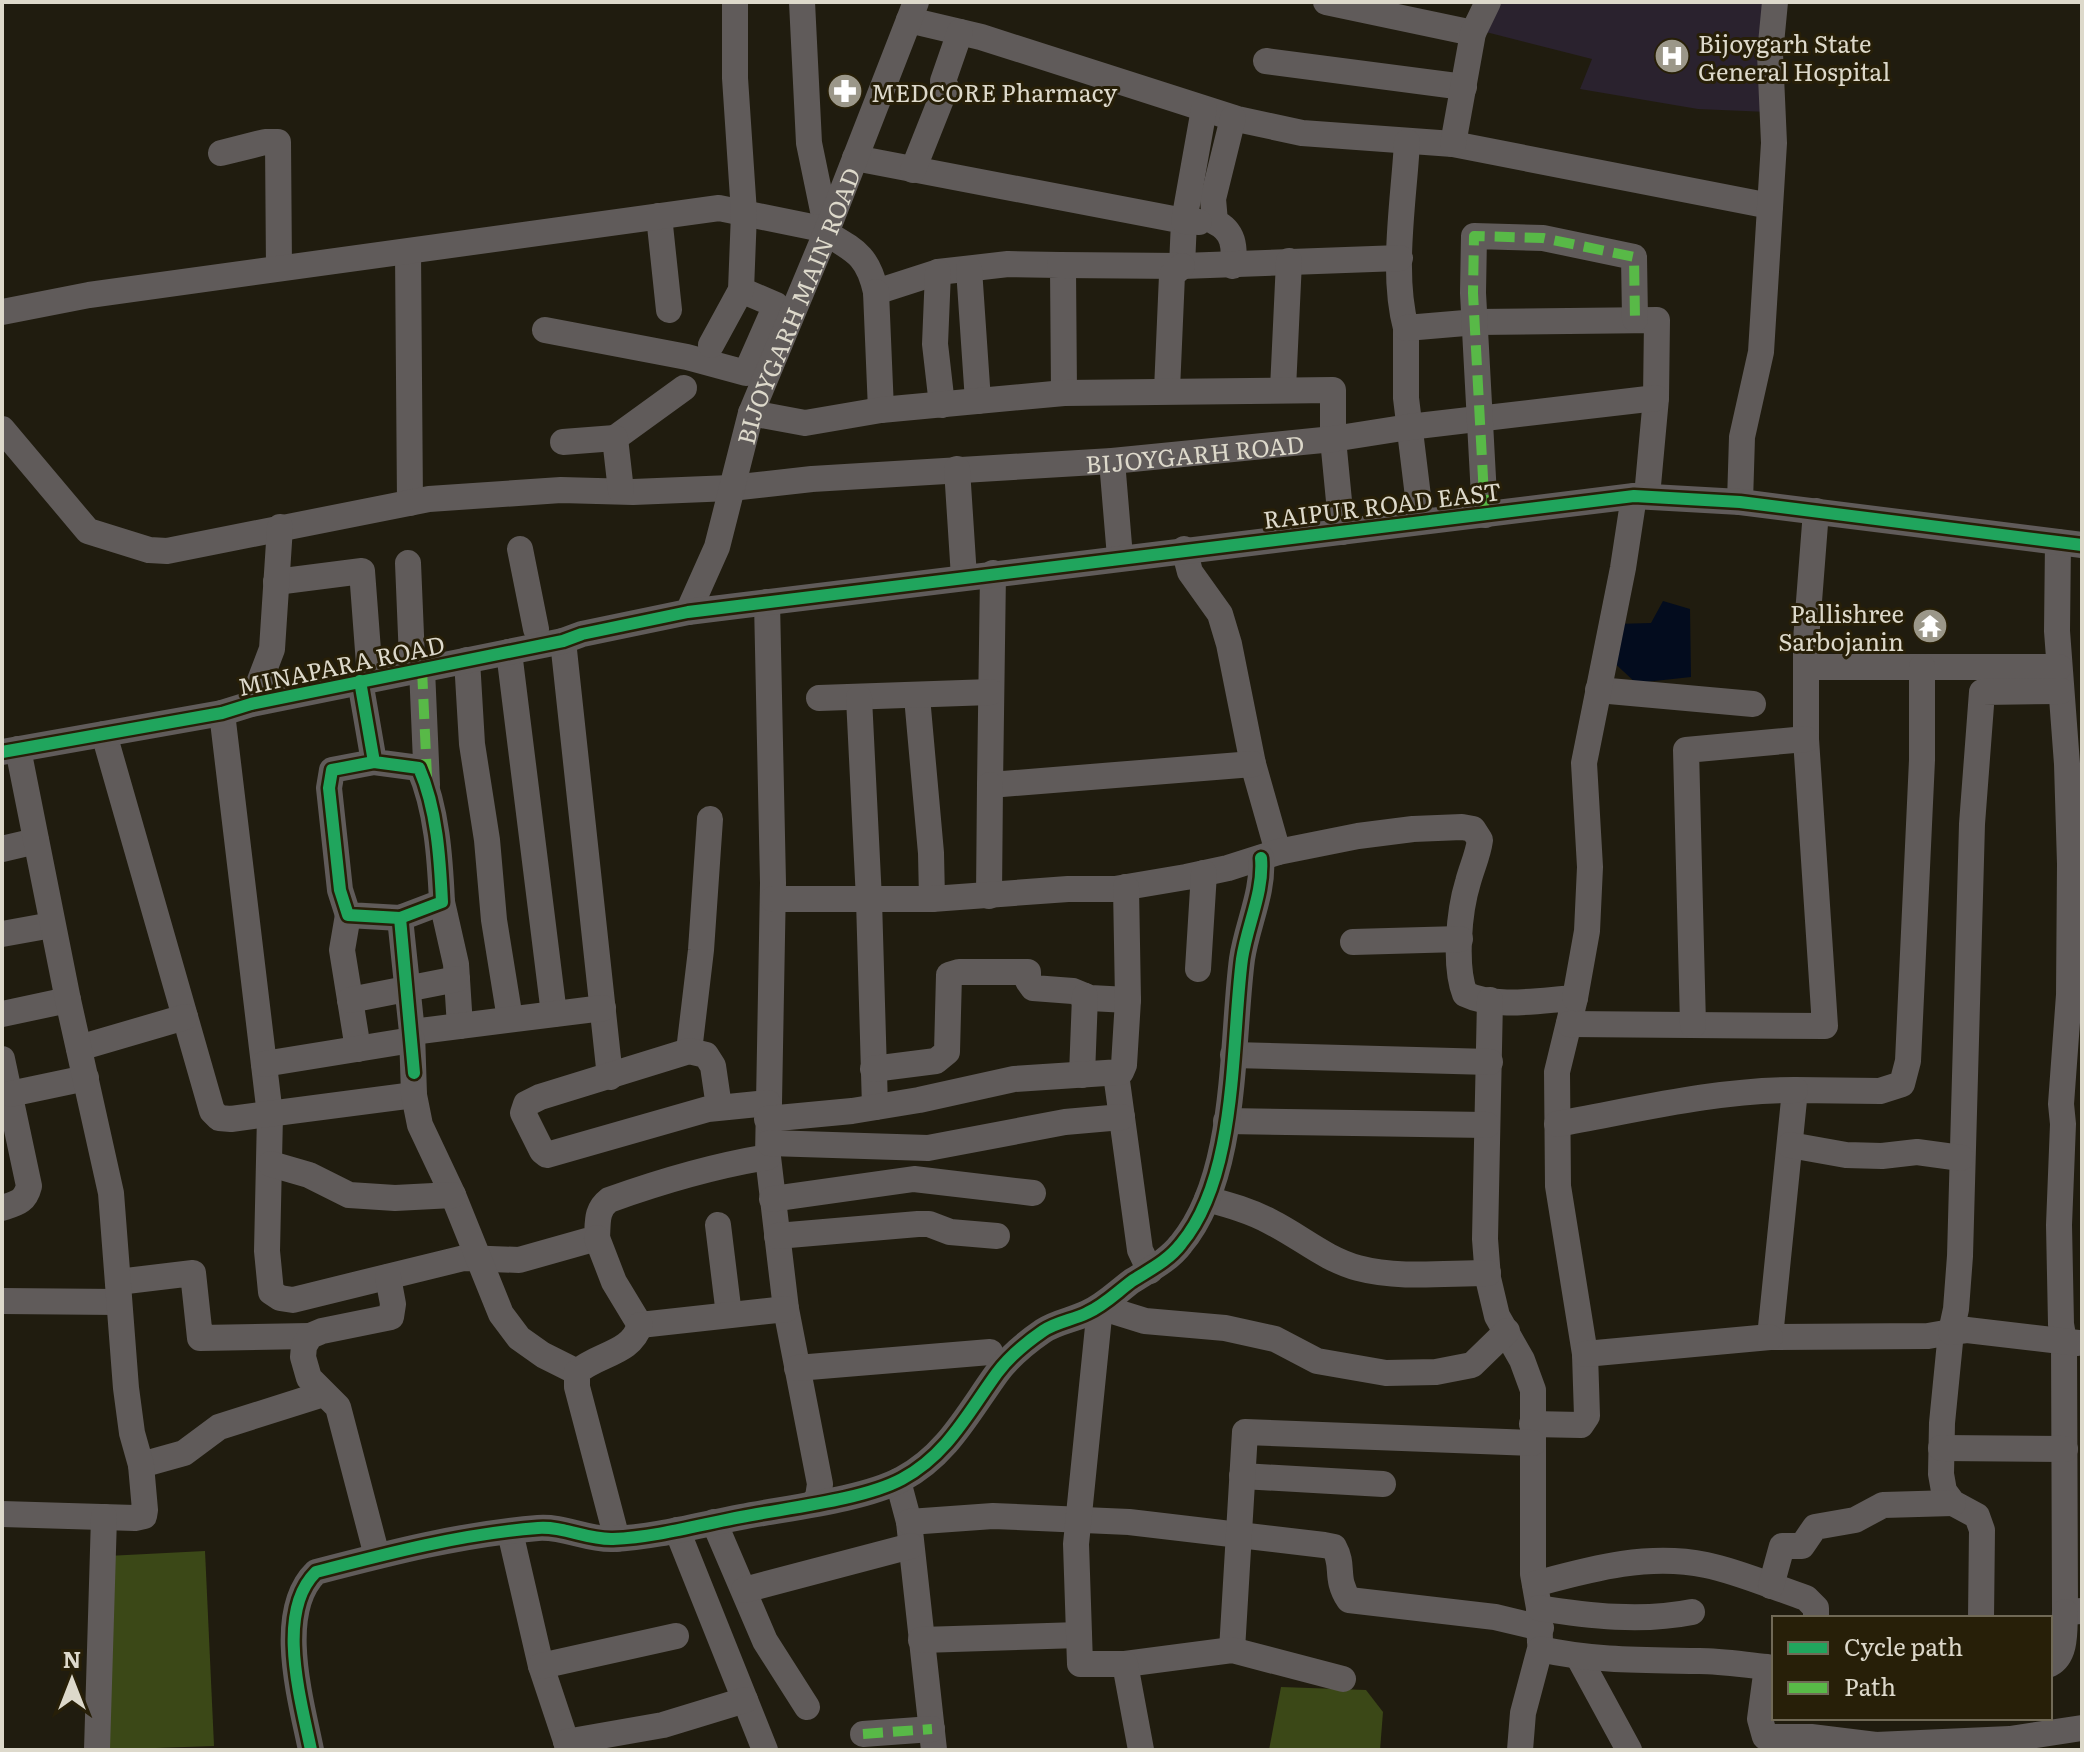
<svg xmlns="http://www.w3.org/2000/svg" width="2084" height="1752" font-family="Literata,serif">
  <rect width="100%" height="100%" fill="#201c0f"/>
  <polygon fill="#2a222e" points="1494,2 1776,2 1768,112 1698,109 1580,89 1592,59 1482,31"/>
  <g fill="#3b4817">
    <polygon points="205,1551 214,1746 98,1750 107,1556"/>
    <polygon points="1281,1687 1366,1690 1383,1712 1380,1750 1269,1750"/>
  </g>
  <polygon fill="#030c1e" points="1663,601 1690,609 1691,677 1636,683 1610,659 1615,624 1651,623"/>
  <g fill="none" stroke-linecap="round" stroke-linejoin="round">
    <g stroke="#605b5a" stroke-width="26">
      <polyline points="802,2 809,143 827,230"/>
      <polyline points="1326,2 1473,33"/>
      <polyline points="909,20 981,37 1237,119 1302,133 1453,144 1770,206"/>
      <polyline points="1266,61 1464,87"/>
      <path d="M1233,118L1213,199L1215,222C1234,231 1235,247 1233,266"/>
      <path d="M1407,142C1404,199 1391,273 1406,328V398L1421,521"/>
      <polyline points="1453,144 1473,33 1488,2"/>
      <polyline points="221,153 265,142 278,142 279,268"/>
      <polyline points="855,158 1184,221 1182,266 1400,258"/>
      <polyline points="913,170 946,87 943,81 960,32"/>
      <polyline points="659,216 669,310"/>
      <polyline points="1199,222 1184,221 1204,109"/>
      <path d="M826,233C856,251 868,256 876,292L938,272L1008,264L1060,265L1063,269L1064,393"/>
      <polyline points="408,252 410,503"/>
      <polyline points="1060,265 1182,266"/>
      <polyline points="969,269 978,401"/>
      <polyline points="938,272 935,344 942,405"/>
      <polyline points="876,292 881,410"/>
      <polyline points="2,312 89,295 719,208 827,230"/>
      <polyline points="1406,328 1477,322 1657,320 1656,398 1647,496"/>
      <polyline points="545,330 687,357 746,373 776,305 741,290"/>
      <polyline points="711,345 741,290 744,213 735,78 735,2"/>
      <polyline points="1283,389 1289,261"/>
      <polyline points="1167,390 1172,275 1182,266"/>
      <polyline points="751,413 805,423 881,410 1064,393 1333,390 1333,439 1342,532"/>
      <path id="s1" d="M2,429L88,531L149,550L167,551L429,499L561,490L633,492L731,488L812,479L1112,461L1333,439L1409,427L1656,398"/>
      <polyline points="615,438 684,388"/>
      <polyline points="563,442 615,438 621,491"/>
      <polyline points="1112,461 1120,557"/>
      <polyline points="957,469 964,577"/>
      <polyline points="1740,502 1742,437 1761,352 1774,143 1770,54 1775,2"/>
      <polyline points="1485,515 1473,293 1474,236 1543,238 1634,257 1635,319"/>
      <polyline points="2058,542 2057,631 2067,764 2070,864 2069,995 2061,1104 2063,1124 2059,1225 2061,1324 2064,1342 2065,1612 2082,1611"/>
      <polyline points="520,549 536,629"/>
      <polyline points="1184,549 1190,572 1220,614 1229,644 1253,764 1278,852"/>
      <polyline points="408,563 412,659"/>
      <polyline points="993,573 990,785 1253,764"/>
      <polyline points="276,582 362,571 369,664"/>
      <polyline points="767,602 773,883 768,1157 786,1309 820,1484 818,1497 813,1503"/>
      <path id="s2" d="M688,612L717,547L751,413L826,233L916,2"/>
      <polyline points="563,641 610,1077"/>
      <polyline points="509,652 554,1014"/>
      <polyline points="467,660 472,744 487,840 494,920 510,1019"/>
      <polyline points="1806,667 2059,667"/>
      <polyline points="1922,667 1922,760 1908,1061 1902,1084 1880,1091 1795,1090 1770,1337 1928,1336 1951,1332 1942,1423 1941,1474 1944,1491 1953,1503 1977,1516 1982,1530 1981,1618"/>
      <polyline points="422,669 427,785"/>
      <path d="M360,681L374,762L419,768C437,809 440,859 442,902L400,918L348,915L340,890L329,788L332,770L374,762"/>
      <polyline points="1598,690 1753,704"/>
      <polyline points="2061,691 1982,692 1972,824 1960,1256 1956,1309 1951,1332 1967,1330 2078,1343"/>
      <polyline points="917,697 931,853 932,899"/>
      <polyline points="819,698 991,692"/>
      <polyline points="859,698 869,900 875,1107"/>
      <polyline points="251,704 272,649 280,527"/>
      <path d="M222,713L270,1115L267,1251L271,1292L280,1298L293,1300L464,1258L519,1260L597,1238C598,1222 596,1210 609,1200C662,1181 713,1166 768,1157"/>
      <polyline points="104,734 212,1111 219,1118 231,1119 414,1095"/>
      <polyline points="2,752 222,713 251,704 563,641 582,634 688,612 1634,496 1740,502 2082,545"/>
      <polyline points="2,849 36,841"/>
      <polyline points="989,896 990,785"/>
      <path d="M773,899H932L1068,889H1115L1186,877L1228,868L1278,852L1358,836L1413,829L1462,827L1473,829L1480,840C1478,855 1472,867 1468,882C1459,911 1454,966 1465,994C1496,1009 1541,1000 1575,998L1557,1072L1558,1186L1585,1354L1587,1416L1581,1425L1532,1424"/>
      <polyline points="442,902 456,964 460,1026"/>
      <polyline points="348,915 342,950 358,1049"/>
      <polyline points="400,918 412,1032 414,1095 420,1125 453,1195 501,1314 519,1338 543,1355 577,1372"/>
      <polyline points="2,934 52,925"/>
      <polyline points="1353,942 1460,939"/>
      <polyline points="1198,969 1204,873"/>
      <polyline points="1575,998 1587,931 1590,867 1584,763 1623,568 1634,496"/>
      <polyline points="350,1000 457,979"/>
      <polyline points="1490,1000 1485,1239 1488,1278 1497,1316 1522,1360 1533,1390 1533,1574 1539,1608 1540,1642"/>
      <polyline points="2,1014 68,1000"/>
      <polyline points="1569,1024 1825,1026 1806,739 1806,640 1816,511"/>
      <polyline points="1693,1025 1686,750 1806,739"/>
      <polyline points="412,1032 603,1008"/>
      <polyline points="79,1048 185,1017"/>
      <polyline points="689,1051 701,950 710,819"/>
      <polyline points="1233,1055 1490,1062"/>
      <path d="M2,1059L29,1186C25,1202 17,1203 2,1208"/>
      <polyline points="264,1064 412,1040"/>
      <polyline points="873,1069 936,1061 947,1052 949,975 959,972 1028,972 1028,981 1033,988 1073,991 1090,998 1128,1000"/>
      <polyline points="1116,1074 1140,1250 1150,1271"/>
      <polyline points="1082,1075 1085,996"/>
      <polyline points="10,1094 86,1078"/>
      <polyline points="719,1107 713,1066 706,1055 689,1051 540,1097 526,1104 523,1113 542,1151 547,1155 708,1109 768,1103"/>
      <polyline points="767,1119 852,1111 919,1100 1014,1079 1121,1072 1124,1065 1128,1000 1126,887"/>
      <polyline points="1226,1121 1487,1125"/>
      <path d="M1557,1124C1636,1110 1715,1090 1795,1090"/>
      <polyline points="769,1143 928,1148 1065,1122 1122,1117"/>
      <polyline points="1790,1145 1846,1155 1882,1156 1917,1152 1961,1158"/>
      <polyline points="271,1164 309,1175 349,1195 395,1198 453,1195"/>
      <polyline points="772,1199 914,1179 1033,1193"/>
      <path d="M1207,1199C1229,1205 1251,1211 1271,1222C1301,1237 1325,1259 1358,1268C1399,1279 1446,1273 1488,1273"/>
      <polyline points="718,1225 729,1315"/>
      <polyline points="777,1236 918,1224 929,1224 950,1232 997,1236"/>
      <polyline points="597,1238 614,1282 640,1325 786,1309"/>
      <polyline points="118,1282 193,1273 200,1338 310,1336"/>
      <polyline points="2,1301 118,1302"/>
      <polyline points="1585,1354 1770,1337"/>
      <polyline points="797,1368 990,1352"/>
      <polyline points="1941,1448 2065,1449"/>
      <polyline points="141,1465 184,1453 219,1427 323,1394"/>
      <polyline points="1242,1476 1383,1484"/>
      <polyline points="898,1481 909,1522 934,1750"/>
      <polyline points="2,1514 135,1518 144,1516 145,1510 141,1465 132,1433 126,1388 111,1193 68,1000 18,749"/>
      <polyline points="714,1522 765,1641 807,1707"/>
      <path d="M909,1522L993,1516L1129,1522L1324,1545L1334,1547C1345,1567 1334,1577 1349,1600L1495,1617L1541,1628"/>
      <polyline points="677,1530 765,1750"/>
      <polyline points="510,1532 541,1666 569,1750"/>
      <path d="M617,1539L577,1387V1372C599,1353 631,1354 640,1325"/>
      <polyline points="377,1556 338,1407 309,1378 303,1357 304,1346 310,1336 322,1331 391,1317 393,1304 388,1277"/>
      <path d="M1535,1584C1591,1569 1647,1553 1706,1565C1740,1572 1773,1587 1806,1598L1816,1608V1618"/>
      <polyline points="1771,1586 1782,1546 1802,1546 1815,1527 1855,1520 1883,1505 1953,1503"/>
      <polyline points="744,1590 911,1546"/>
      <path d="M1539,1608C1589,1616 1642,1622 1692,1612"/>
      <polyline points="921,1640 1079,1635"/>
      <polyline points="1232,1650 1245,1432 1533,1443"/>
      <polyline points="1579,1658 1629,1750"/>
      <polyline points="1125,1664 1232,1650 1343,1679"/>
      <path d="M2050,1664C2067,1655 2064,1629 2065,1612"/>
      <polyline points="541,1666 676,1636"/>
      <polyline points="863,1734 932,1729"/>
      <polyline points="566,1742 663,1725 745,1700"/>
      <polyline points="97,1750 104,1517"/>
      <path d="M311,1750C301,1700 275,1612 316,1572C389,1553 462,1534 538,1528C564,1526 587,1540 613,1539C656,1537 699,1525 741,1517C786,1508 863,1500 902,1479C947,1455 968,1413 997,1373C1009,1357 1027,1342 1043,1331C1056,1322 1073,1320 1087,1313C1105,1305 1117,1292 1132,1281C1149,1270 1168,1261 1181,1244C1238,1176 1231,1044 1242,959C1247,925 1264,892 1261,858"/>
      <polyline points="1141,1750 1125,1664 1080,1664 1076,1544 1100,1307 1145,1321 1225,1328 1275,1339 1317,1361 1386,1373 1436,1372 1472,1365 1507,1331"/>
      <path d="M1520,1750L1523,1713L1540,1649C1593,1661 1645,1660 1699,1661C1722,1661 1745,1665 1767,1667L1760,1719L1765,1737H1811L1876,1745L2010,1739L2082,1728"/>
    </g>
    <g stroke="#58b947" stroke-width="10" stroke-dasharray="20 10" stroke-linecap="butt">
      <polyline points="1485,515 1473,293 1474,236 1543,238 1634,257 1635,319"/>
      <polyline points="422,669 427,777"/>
      <polyline points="863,1734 932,1729"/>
    </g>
    <defs>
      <g id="cycleway">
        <path d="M360,681L374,762L419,768C437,809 440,859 442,902L400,918L348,915L340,890L329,788L332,770L374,762"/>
        <polyline points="2,752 222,713 251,704 563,641 582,634 688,612 1634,496 1740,502 2082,545"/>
        <polyline points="400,918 414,1073"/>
        <path d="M311,1750C301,1700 275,1612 316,1572C389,1553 462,1534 538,1528C564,1526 587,1540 613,1539C656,1537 699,1525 741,1517C786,1508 863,1500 902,1479C947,1455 968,1413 997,1373C1009,1357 1027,1342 1043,1331C1056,1322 1073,1320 1087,1313C1105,1305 1117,1292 1132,1281C1149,1270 1168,1261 1181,1244C1238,1176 1231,1044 1242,959C1247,925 1264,892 1261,858"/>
      </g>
    </defs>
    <use href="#cycleway" stroke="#271f08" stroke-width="17"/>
    <use href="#cycleway" stroke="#20a55d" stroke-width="12"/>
  </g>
  <defs>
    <symbol id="hospital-disc" viewBox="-11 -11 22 22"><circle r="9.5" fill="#9b9789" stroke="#271f08"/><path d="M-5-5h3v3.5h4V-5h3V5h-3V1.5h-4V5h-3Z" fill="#fff"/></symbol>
    <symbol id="pharmacy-disc" viewBox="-11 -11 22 22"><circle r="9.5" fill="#9b9789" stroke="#271f08"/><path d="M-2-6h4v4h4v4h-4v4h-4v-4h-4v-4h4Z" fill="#fff"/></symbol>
    <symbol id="temple-disc" viewBox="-11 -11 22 22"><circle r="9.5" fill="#9b9789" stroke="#271f08"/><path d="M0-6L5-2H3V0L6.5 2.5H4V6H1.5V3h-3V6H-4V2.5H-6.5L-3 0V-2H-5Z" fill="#fff"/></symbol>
  </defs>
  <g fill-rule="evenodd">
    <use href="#hospital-disc" x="1652" y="36" width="40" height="40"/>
    <use href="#pharmacy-disc" x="825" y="71" width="40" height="40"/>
    <use href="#temple-disc" x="1910" y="606" width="40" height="40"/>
  </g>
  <g text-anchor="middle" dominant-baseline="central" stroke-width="6" stroke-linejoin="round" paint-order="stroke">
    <g font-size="24" fill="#ddd9cb" stroke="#271f08" text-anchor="start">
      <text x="1698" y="42">Bijoygarh State<tspan x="1698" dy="28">General Hospital</tspan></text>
      <text x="871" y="91">MEDCORE Pharmacy</text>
      <text x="1904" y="612" text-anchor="end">Pallishree<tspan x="1904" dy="28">Sarbojanin</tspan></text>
    </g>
    <g font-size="24" fill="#ddd9cb" stroke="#271f08">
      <text stroke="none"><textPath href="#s2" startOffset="326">BIJOYGARH MAIN ROAD</textPath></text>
      <text stroke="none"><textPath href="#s1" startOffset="1250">BIJOYGARH ROAD</textPath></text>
      <text transform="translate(1382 504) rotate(-7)">RAIPUR ROAD EAST</text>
      <text transform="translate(341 664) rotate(-12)">MINAPARA ROAD</text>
    </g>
  </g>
  <rect width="2084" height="1752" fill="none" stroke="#ddd9cb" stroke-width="8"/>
  <rect x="1772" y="1616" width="280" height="104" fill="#271f08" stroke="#706956" stroke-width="2"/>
  <rect x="1788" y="1642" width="40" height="12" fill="#20a55d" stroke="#706956" stroke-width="2"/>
  <text x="1844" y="1656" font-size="24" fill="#ddd9cb">Cycle path</text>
  <rect x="1788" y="1682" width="40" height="12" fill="#58b947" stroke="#706956" stroke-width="2"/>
  <text x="1844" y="1696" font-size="24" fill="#ddd9cb">Path</text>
  <g transform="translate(72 1680)" stroke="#271f08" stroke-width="6" paint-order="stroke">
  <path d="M0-6L14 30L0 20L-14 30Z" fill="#ddd9cb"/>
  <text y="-12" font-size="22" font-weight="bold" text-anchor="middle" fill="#ddd9cb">N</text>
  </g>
</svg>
